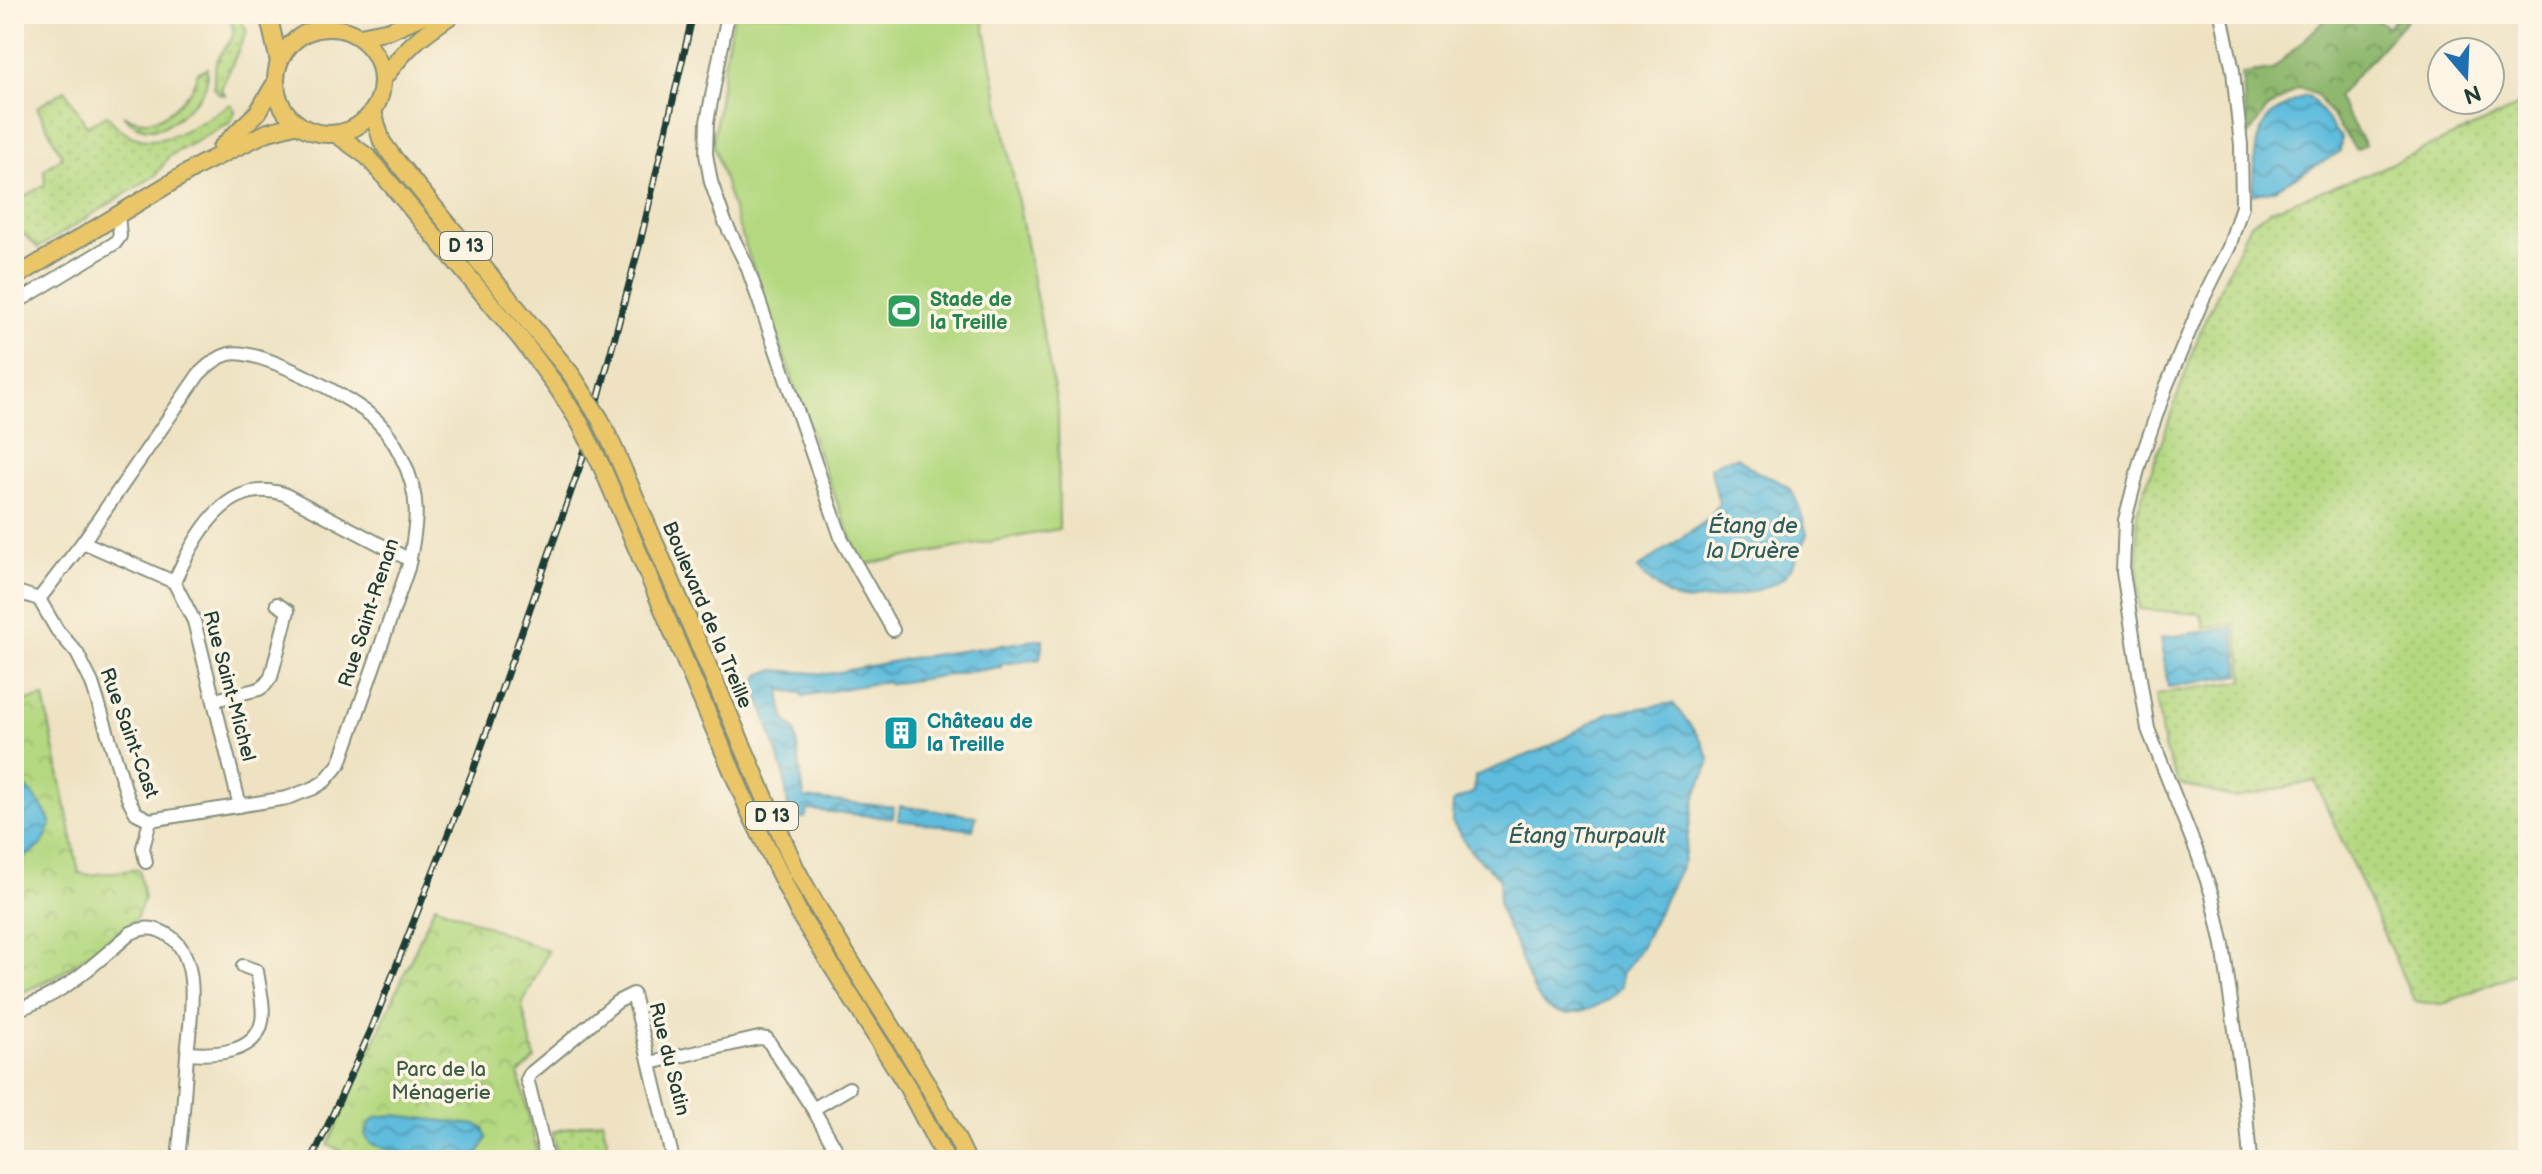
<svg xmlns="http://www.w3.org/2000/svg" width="2542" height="1174" font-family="'Balsamiq Sans',sans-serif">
  <defs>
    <pattern id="grass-dots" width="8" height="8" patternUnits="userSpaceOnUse" patternTransform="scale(2)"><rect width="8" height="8" fill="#b4d880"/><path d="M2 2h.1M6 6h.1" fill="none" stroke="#9aba6f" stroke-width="1.8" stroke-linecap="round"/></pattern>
    <pattern id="forest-crowns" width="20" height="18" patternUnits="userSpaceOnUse" patternTransform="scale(2)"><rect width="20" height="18" fill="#8fb86e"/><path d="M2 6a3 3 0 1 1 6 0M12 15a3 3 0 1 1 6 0" fill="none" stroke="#74975b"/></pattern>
    <pattern id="park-crowns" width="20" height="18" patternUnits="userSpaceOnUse" patternTransform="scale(2)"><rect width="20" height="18" fill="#b4d880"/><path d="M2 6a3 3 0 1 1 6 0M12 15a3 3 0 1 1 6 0" fill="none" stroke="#9aba6f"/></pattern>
    <pattern id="water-waves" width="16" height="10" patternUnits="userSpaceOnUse" patternTransform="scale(2)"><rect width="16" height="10" fill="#5fbcdd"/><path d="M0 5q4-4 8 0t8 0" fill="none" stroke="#4e9ab4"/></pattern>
  </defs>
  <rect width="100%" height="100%" fill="#fcf5e5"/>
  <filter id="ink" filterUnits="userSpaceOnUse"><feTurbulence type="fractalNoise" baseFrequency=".0125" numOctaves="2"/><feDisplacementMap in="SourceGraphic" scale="16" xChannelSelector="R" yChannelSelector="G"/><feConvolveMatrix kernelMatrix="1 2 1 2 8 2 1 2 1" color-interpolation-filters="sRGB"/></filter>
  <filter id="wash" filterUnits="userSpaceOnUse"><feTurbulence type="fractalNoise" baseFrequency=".006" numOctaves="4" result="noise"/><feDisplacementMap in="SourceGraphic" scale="32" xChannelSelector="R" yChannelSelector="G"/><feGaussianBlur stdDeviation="1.8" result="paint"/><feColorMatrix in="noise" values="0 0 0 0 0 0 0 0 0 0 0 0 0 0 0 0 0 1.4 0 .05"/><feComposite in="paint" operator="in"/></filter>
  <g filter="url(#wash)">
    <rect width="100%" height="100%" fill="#eee2c2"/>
    <g fill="url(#grass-dots)" stroke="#6a8a5a" stroke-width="2">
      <path d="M227,14H237L247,31L221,89L225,95L219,94L214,87C214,79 213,68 217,61C227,39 242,40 227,14Z"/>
      <path d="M207,68C207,74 208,81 205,87C203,95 194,101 189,107C169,128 146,140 123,115C146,127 164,120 181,101C190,91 195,86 197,73Z"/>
      <path d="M65,90L87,126L107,115C144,166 191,127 231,104L235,111L231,122L169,156L156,175L38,248L14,225V203L45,184L44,170L61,158V154L37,107Z"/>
      <polygon points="2528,99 2528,968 2441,1005 2414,1001 2315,781 2236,798 2179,784 2164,748 2156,694 2244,681 2236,624 2204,627 2201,614 2139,609 2137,512 2201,329 2250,224 2271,210 2379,169 2513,109"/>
      <polygon points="602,1120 612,1160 559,1160 552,1132"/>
    </g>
    <polygon fill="url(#forest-crowns)" stroke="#577a51" stroke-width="2" points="2368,14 2388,27 2399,14 2412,14 2337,97 2365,145 2356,150 2317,95 2299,88 2267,109 2248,136 2242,74 2272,70 2328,17"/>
    <g fill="url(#park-crowns)" stroke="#6a8a5a" stroke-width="2">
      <polygon points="44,697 79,873 90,875 139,869 144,899 136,919 56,977 14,996 14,704"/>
      <polygon points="435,905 548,951 522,1005 535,1059 519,1074 539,1160 362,1160 328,1145"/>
    </g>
    <polygon fill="#b4d880" stroke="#6a8a5a" stroke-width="2" points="734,14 982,14 1058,410 1059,529 862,565 821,461 734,213 713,143 726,52"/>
    <g fill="url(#water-waves)" stroke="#3f7c88" stroke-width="2">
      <path d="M2305,96C2322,104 2327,124 2341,137L2340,152L2275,189L2252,195C2253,177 2254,142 2263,125C2272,111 2290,103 2305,96Z"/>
      <path d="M1737,457L1757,472L1774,478L1791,490L1799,506L1807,534C1800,549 1793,572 1779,581C1762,592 1695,605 1676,599C1663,595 1648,578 1637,569L1710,518L1719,503L1710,467L1724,460Z"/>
      <polygon points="2233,627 2240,675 2168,687 2161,638"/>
      <polygon points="1043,639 1040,659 1002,664 1001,667 889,684 888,681 803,696 801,693 781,690 781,705 786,721 795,731 804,798 894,807 893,818 808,810 805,818 789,816 784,774 755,685 759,675 773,670 828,674 911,658"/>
      <path d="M1673,703L1702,741L1710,761L1694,800L1683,863L1640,949L1622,974V987C1610,1000 1598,1007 1580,1012C1538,1023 1531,982 1518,951C1512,936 1502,920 1499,904C1498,897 1500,887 1500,879L1470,850L1452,822L1453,802L1474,792L1475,776L1548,747L1608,713Z"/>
      <path d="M14,771L43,808L51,823C45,847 35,853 14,862Z"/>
      <polygon points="900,806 976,816 973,830 898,820"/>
      <path d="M394,1115L477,1125L483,1128L487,1138L475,1160C437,1160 406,1157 370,1143L365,1135L369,1124L376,1117Z"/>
    </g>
  </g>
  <g filter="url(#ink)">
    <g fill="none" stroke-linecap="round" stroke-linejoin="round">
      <defs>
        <g id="minor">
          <polyline points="728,14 707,122 706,154 711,182 725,222 747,266 842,540 893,630"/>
          <polyline points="2221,14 2233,71 2241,145 2242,206 2229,247 2203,299 2166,387 2140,462 2125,520 2123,572 2148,729 2197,852 2212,895 2223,945 2245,1101 2250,1160"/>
          <polyline points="14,304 115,243 120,236 118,215"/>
          <polyline points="83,542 174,582 194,621 240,806"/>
          <path d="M174,582C195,537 225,476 284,494L410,560"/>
          <polyline points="14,591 39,599 57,630 77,653 92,683 128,798 136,813 150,820 143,848 146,862"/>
          <path d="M39,599L83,542L199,374C207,366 217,357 229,354C259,347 355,399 377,421C387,431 395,443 401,456C422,497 417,525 408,568L340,763L325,781L314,788L287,798L150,820"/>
          <polyline points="215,700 259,689 265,685 271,677 288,611 277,604"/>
          <path d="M14,1010C61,998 95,963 131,933C146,926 157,927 171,937C202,961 190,1021 187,1055C185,1090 182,1125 178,1160"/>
          <path d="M188,1053C213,1055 256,1054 262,1021C265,1006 259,987 257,971L243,966"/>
          <polyline points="650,1063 759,1038 767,1039 813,1109 842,1160"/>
          <polyline points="813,1109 849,1088"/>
          <polyline points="547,1160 529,1086 527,1080 530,1074 617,1002 633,994 673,1160"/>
        </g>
        <g id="major">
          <polyline points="268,14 279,62"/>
          <circle cx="329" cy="81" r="53"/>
          <polyline points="360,36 390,30 427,14"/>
          <path d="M383,79C406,47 420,36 453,14"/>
          <polyline points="373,112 382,142 393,157 571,374"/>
          <polyline points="336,134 368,157 521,339 557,387"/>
          <polyline points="221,148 258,112 276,82"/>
          <polyline points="14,278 200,165 268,132 298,124"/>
          <path d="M616,453L795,867C848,967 919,1057 967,1160"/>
          <polyline points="602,467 751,815 801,917 907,1086 946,1160"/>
        </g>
      </defs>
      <use href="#minor" stroke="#86907b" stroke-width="16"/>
      <use href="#major" stroke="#86907b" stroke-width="20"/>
      <use href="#minor" stroke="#fff" stroke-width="12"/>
      <use href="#major" stroke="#eac669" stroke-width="16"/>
      <defs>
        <polyline id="rail" points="312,1160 371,1030 474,768 582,460 640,243 693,14"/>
      </defs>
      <use href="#rail" stroke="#1f3d34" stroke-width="7"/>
      <use href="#rail" stroke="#fcf5e5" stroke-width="4" stroke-dasharray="12" stroke-linecap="butt"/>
      <defs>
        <g id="major-bridge">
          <polyline points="571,374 600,419 616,453"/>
          <polyline points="557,387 581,425 602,467"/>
        </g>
      </defs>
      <use href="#major-bridge" stroke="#86907b" stroke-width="20" stroke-linecap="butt"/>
      <use href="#major-bridge" stroke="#eac669" stroke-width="16"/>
    </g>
  </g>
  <defs>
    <symbol id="stadium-square" viewBox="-11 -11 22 22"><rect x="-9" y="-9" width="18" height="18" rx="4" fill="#2e9e5b" stroke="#fcf5e5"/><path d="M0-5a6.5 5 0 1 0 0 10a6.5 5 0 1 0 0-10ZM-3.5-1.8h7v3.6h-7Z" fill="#fff"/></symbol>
    <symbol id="building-square" viewBox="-11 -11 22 22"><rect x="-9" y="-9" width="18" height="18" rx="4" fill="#0f9aa8" stroke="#fcf5e5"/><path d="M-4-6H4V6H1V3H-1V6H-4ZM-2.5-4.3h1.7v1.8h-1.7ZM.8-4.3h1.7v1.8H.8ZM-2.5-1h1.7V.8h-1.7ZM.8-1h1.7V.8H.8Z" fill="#fff"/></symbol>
  </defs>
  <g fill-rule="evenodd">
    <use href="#stadium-square" x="884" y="291" width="40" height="40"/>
    <use href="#building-square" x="881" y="713" width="40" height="40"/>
  </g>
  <g text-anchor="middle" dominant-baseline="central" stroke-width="7" stroke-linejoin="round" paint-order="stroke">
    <g fill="#fcf5e5" stroke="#617469" stroke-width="2">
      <rect x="440" y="232" width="52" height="28" rx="6"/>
      <rect x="746" y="802" width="52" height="28" rx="6"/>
    </g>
    <g font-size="18" font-weight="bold" fill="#1f3d34">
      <text x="466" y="246">D 13</text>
      <text x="772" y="816">D 13</text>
    </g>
    <g font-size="20" font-weight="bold" fill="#27864d" stroke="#fcf5e5" text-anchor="start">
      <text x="930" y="300">Stade de<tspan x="930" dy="23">la Treille</tspan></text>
    </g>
    <g font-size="20" fill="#1f3d34" stroke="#fcf5e5">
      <text transform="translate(369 613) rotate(-72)">Rue Saint-Renan</text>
      <text transform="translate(707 615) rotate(67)">Boulevard de la Treille</text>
      <text transform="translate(229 686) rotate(75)">Rue Saint-Michel</text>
      <text transform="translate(129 733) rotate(70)">Rue Saint-Cast</text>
      <text transform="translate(669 1059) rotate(76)">Rue du Satin</text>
    </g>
    <g font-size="20" font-weight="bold" fill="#0d838f" stroke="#fcf5e5" text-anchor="start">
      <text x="927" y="722">Château de<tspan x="927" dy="23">la Treille</tspan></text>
    </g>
    <g font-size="20" fill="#3d5c43" stroke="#fcf5e5">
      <text x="441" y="1070">Parc de la<tspan x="441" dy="23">Ménagerie</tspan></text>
    </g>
    <g font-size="22" font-style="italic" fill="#2f5d5e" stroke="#fcf5e5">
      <text x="1753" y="526">Étang de<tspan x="1753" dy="25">la Druère</tspan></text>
      <text x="1587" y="836">Étang Thurpault</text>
    </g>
  </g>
  <rect width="2542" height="1174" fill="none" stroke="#fcf5e5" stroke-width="48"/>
  <g transform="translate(2466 76) rotate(161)"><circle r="38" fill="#fcf5e5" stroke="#a4ab9e" stroke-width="2"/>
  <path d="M0-6L14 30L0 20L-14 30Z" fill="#1f6fb2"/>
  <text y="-12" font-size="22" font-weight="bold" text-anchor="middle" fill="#1f3d34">N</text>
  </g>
</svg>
